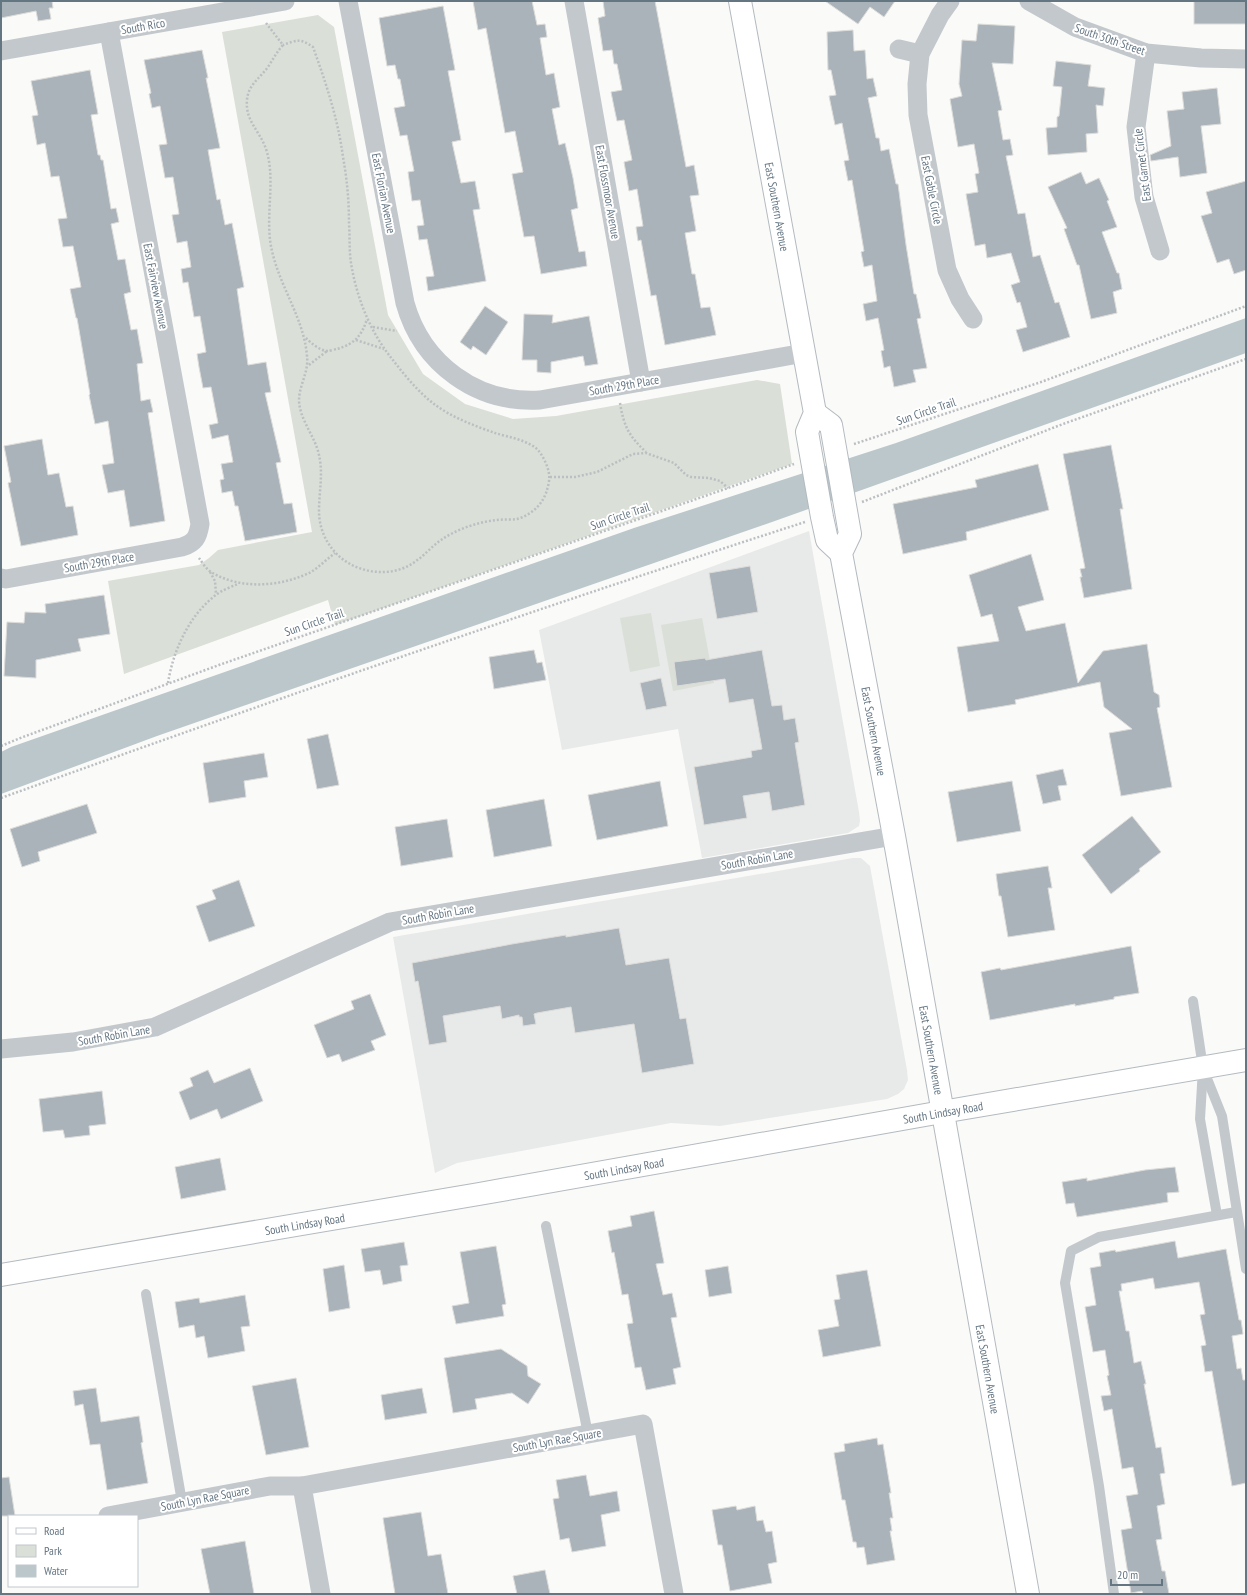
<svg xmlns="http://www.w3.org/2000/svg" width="1247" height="1595" font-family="'PT Sans Narrow',sans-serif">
  <rect width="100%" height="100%" fill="#fafaf8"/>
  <g fill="#e8e9e9">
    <polygon points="809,531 859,812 860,821 859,826 848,833 702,858 678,729 562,750 539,630"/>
    <polygon points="853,858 861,858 870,866 907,1070 908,1080 904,1089 898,1094 887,1099 720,1126 671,1123 457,1163 435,1173 393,937"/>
  </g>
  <g fill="#dadfd7">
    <polygon points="318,15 334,27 388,315 423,374 465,404 513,419 556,416 757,380 780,384 792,464 335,625 328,600 124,674 108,581 199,565 209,558 218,550 312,532 222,32"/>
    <polygon points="651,613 660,666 630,672 620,618"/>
    <polygon points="702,618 714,683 673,691 661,625"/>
  </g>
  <polygon fill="#bbc7cb" points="1246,318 1246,353 772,522 157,736 1,794 1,752 11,747 634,528 896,443"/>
  <g fill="#aab3b9" stroke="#dcdcda">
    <polygon points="1,1 52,1 53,8 49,8 51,19 38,21 36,11 1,18"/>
    <polygon points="473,1 532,1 537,25 545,24 547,37 540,38 546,75 554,73 560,107 552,109 559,145 565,143 573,178 578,208 571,210 579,252 585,251 587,266 541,274 534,236 524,237 512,174 523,172 515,131 505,133 486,28 478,30"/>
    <polygon points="603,1 655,1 686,167 694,165 699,195 690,196 696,231 685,233 692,274 695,274 701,308 710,307 716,335 665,345 656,295 651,296 641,240 638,241 636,227 643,226 637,189 629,191 624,162 632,160 624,120 617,121 614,107 611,92 622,90 617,64 614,64 612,50 603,51 598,18 605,16"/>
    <polygon points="825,1 895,1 884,17 870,7 858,24"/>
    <rect x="1194" y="1" width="52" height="23"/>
    <polygon points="443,6 455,70 448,71 461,140 452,142 461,183 475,181 480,209 473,210 486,281 428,291 426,277 434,276 427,239 419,240 417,226 424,225 420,200 412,201 408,172 414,171 407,135 400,136 394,108 405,106 400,79 398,79 395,65 387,66 379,18"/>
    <polygon points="978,24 1015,26 1013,64 992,63 1002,110 998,111 1003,140 1010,139 1013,155 1006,156 1018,214 1025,213 1033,257 1040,255 1055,303 1059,302 1070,337 1023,352 1016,330 1027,327 1020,302 1017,303 1011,285 1020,282 1011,253 987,258 985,244 975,246 966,194 978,192 975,174 979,173 974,144 958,147 950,99 962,96 959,84 962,40 976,41"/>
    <polygon points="853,30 854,51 865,50 867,79 873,78 877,96 868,98 876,138 879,138 881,151 889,149 896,184 898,184 906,245 914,294 916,294 921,318 917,319 927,368 913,370 916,382 894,387 890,366 884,368 881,351 884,350 878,318 866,321 863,304 877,301 872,265 864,267 861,252 864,251 852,180 848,181 844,161 849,160 842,123 835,125 829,96 836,95 831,70 828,70 827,32"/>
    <polygon points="202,50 208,78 206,78 220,148 208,150 217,200 220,199 225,225 232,223 244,287 237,289 248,365 266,362 271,392 265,393 281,462 276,463 284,504 292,503 297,532 245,541 238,506 235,506 232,491 222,493 220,480 224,479 221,464 233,462 228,435 212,439 209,425 218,423 211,387 203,388 199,367 197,354 206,352 200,316 194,317 188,282 183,283 181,269 191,267 187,241 177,243 172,215 179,214 173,177 165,178 159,145 167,144 160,106 152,108 149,94 151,93 144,60"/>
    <polygon points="1056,61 1091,65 1088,86 1105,88 1103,106 1096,105 1098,133 1086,134 1087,152 1048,155 1046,128 1057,127 1057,117 1059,116 1062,87 1053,86"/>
    <polygon points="90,70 98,114 91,115 98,155 100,155 101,160 103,160 111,209 116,208 119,222 111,224 118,260 125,259 131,292 124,294 131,330 137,329 143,363 137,364 141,401 150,399 153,412 148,413 165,521 130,527 124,490 108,493 102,465 114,463 108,421 95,424 89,395 90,394 77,318 76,318 70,289 81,287 73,246 63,247 58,219 67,218 59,176 51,177 45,143 37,145 32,116 38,115 31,81"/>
    <polygon points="1217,88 1221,124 1201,126 1207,173 1180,177 1178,157 1151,161 1150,155 1171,146 1167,111 1184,109 1182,92"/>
    <polygon points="1081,172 1086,184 1099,178 1109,200 1107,201 1117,227 1102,232 1117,273 1119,273 1122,289 1113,292 1117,313 1091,319 1079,265 1077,265 1064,229 1067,228 1048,187"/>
    <polygon points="1246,181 1246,270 1234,274 1229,259 1217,263 1201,216 1212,213 1206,192"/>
    <polygon points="485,306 508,322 486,355 473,346 471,350 460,342"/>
    <polygon points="524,314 553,315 552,323 589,316 598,364 585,366 583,356 551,362 551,373 537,372 537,360 522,360"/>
    <polygon points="42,439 48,475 59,473 66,507 73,506 78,535 21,546 8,483 11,482 4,446"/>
    <polygon points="1111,445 1123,509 1120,509 1132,589 1084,598 1080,577 1082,577 1080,569 1085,568 1063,454"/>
    <polygon points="1038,464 1049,510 966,532 967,540 903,554 893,504 977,487 975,480"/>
    <polygon points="1031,554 1044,600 1018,607 1026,631 1065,623 1078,683 1103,651 1147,644 1154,692 1159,695 1160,707 1157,708 1172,787 1121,796 1109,733 1132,729 1104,707 1100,682 1015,700 1016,704 968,712 957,647 999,641 992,614 981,617 969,575"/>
    <polygon points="750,566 758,612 717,619 709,573"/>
    <polygon points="104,595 110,634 78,639 81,651 36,660 36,678 4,676 7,622 24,623 25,612 46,613 45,604"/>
    <polygon points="534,650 537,663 542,662 546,680 494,689 489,657"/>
    <polygon points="762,650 772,706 782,705 784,720 795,718 799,742 795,743 805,805 772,811 769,792 743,796 747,818 704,825 694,767 752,757 751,751 762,749 753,699 729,703 725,679 677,686 674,662 705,658 706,660"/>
    <polygon points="661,678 667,706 646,710 640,683"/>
    <polygon points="328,734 339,785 317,789 307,739"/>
    <polygon points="264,753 268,777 244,781 246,797 209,803 203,763"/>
    <polygon points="1063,769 1067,785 1058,786 1061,800 1043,804 1036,775"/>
    <polygon points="660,781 668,826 597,840 588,795"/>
    <polygon points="1012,781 1021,831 957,842 948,792"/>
    <polygon points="544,799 552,846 494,857 486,810"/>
    <polygon points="87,804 97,833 38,852 40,861 22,867 10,829"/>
    <polygon points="1132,816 1161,852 1139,869 1140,871 1111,894 1082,855"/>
    <polygon points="447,819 453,857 401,866 395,827"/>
    <polygon points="1048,866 1052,888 1048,888 1055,930 1008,937 1001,896 999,896 996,874"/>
    <polygon points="239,880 255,926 209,942 196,906 216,899 212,890"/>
    <polygon points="619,928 626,965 669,958 680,1019 686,1018 694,1064 642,1073 634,1024 575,1033 571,1007 537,1013 534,1014 536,1024 523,1026 522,1017 519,1017 519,1015 502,1019 500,1006 443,1016 447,1042 429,1045 418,981 415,982 412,963 512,944 566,935 566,937"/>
    <polygon points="1131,946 1139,993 1114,997 1114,999 1075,1006 1075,1004 990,1020 981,972 1000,968 1001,970"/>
    <polygon points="370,994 386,1035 371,1041 375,1050 342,1062 339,1054 327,1058 314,1025 354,1009 351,1001"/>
    <polygon points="250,1068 263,1101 221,1119 217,1109 190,1120 179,1092 193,1086 190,1078 208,1070 214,1083"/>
    <polygon points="102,1091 106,1124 89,1126 90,1135 65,1138 63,1130 43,1132 39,1099"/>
    <polygon points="220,1158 226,1190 181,1199 175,1167"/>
    <polygon points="1175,1167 1179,1192 1167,1193 1168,1202 1077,1217 1074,1203 1066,1204 1062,1182 1087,1178 1087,1181 1145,1170"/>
    <polygon points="654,1211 664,1263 656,1264 663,1295 672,1293 677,1317 671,1318 681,1367 673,1369 676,1384 646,1390 641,1367 635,1368 627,1324 633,1323 628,1294 622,1295 614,1252 612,1253 608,1231 632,1226 630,1216"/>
    <polygon points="1175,1241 1178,1258 1226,1249 1239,1320 1241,1320 1243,1334 1232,1336 1237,1369 1241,1368 1243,1380 1246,1380 1246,1483 1232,1486 1212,1371 1205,1372 1201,1346 1206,1345 1200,1315 1205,1314 1199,1282 1155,1289 1153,1278 1121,1284 1122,1291 1119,1291 1126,1331 1129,1331 1134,1363 1141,1361 1146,1384 1144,1384 1156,1448 1161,1447 1165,1473 1160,1474 1165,1504 1157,1506 1162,1539 1156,1540 1162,1571 1165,1571 1169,1594 1143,1594 1142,1591 1131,1593 1121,1530 1132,1528 1126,1496 1138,1494 1133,1467 1122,1469 1112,1409 1104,1411 1101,1396 1111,1395 1107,1376 1109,1375 1105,1350 1093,1352 1085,1307 1096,1305 1090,1268 1101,1266 1099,1253 1115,1250 1116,1252"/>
    <polygon points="404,1242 408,1265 400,1266 402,1281 383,1285 380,1270 365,1272 361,1249"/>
    <polygon points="496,1246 506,1304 502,1305 504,1316 456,1324 452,1306 469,1303 460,1252"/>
    <polygon points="344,1265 350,1308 329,1312 323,1269"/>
    <polygon points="728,1266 732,1293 709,1297 705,1270"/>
    <polygon points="867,1270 881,1346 823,1357 818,1330 839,1326 834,1300 840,1299 836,1275"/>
    <polygon points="245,1295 250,1326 241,1327 245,1351 208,1358 204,1336 196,1338 194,1325 179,1328 175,1302 199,1298 200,1303"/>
    <polygon points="501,1349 527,1366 528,1376 541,1384 528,1404 512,1393 475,1399 477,1409 453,1413 444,1358"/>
    <polygon points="296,1378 309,1447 266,1455 252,1386"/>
    <polygon points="96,1388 101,1422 139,1416 143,1442 141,1443 148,1483 107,1490 100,1444 90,1445 83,1404 75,1406 73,1391"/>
    <polygon points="422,1388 427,1413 385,1420 381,1395"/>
    <polygon points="877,1438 878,1445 883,1444 891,1493 889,1493 893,1518 890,1518 892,1531 890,1531 895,1560 867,1565 864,1547 857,1548 856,1542 853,1542 845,1500 842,1500 834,1453 845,1451 844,1444"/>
    <polygon points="586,1475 590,1496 617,1491 620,1511 601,1515 606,1546 572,1552 569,1538 560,1540 553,1499 559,1498 556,1480"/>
    <polygon points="9,1477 15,1516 1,1516 1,1478"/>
    <polygon points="736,1506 737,1510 755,1506 757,1521 763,1520 766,1532 772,1531 777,1562 768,1564 772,1583 730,1591 722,1545 718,1545 712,1510"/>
    <polygon points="421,1512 428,1556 441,1554 448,1594 395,1594 383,1518"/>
    <polygon points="245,1541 254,1594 210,1594 201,1549"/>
    <polygon points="545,1570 550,1594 517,1594 513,1576"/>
  </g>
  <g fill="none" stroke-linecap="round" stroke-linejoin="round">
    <defs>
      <g id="secondary">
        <path id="s1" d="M740,1L815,413L807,432L822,517L827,540L841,553"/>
        <path id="s2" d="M815,413L831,425L850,534L841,553L894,836L1028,1594"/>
        <path id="s3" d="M1,1275L479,1194L942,1112L1246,1060"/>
      </g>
    </defs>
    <use href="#secondary" stroke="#b3babf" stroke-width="24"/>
    <g stroke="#bbbfc2" stroke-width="2.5" stroke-dasharray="2 2" stroke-linecap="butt">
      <path d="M266,23L283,45C277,52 273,59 268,67C260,78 248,85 247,100C245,121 260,131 266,149C277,182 263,220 273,255C282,290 304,320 307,356C309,372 299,385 299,401C300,419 313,434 318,451C324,472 319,490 319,511C319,534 332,555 352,565C372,575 398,575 416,561C425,555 432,546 441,540C457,529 478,522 497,520C504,519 511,520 517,519C531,515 541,506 546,493C548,487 550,480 549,474C548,466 543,456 538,450C528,440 508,437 495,433C475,426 451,417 434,404C417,391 402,372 389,355C369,329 356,295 351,263C349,250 350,237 349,223C349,201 347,179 343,157C338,119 326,83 313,47C300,38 297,40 283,45"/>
      <polyline points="373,327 397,331"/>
      <path d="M306,338C311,343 320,351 328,351C330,351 335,349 337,349C355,344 362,335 367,319"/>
      <polyline points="356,340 384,349"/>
      <polyline points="309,365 327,351"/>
      <path d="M620,403C624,427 629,436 646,452"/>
      <polyline points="854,444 1041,382 1246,306"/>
      <polyline points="550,477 575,477 597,472 633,454 646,453 674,463 686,475 691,477 709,478 720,481 728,488"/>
      <polyline points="862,502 1063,424 1246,359"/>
      <path d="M199,558C202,562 206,569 211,572C240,590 281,587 311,572C319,567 327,559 335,553"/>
      <polyline points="210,572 215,581 216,594"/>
      <path d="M168,683C173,651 189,615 216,595C222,590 231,587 238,584"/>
      <polyline points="1,746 23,737 219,665 728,488 794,464"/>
      <path d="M1,798C268,702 535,609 805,522"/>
    </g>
    <g stroke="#c3c8cc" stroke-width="10">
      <polyline points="1193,1001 1203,1068 1200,1119 1217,1215"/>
      <polyline points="1204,1071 1222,1116 1246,1269"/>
      <polyline points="546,1226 588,1434"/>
      <polyline points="146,1294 182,1502"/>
      <polyline points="1114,1594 1099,1486 1065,1283 1071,1251 1099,1237 1236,1212"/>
    </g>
    <g stroke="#c3c8cc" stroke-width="19">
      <path d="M348,1L405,303C422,364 477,404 540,400L804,353"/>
      <polyline points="574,1 641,382"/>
      <polyline points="950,1 940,15 920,54 917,84 918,115 947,270 960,299 973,319"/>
      <polyline points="1029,1 1075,27 1146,53 1201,58 1246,59"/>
      <polyline points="899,49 920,54"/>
      <polyline points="1,51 285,1"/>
      <polyline points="1146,53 1136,127 1144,197 1160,251"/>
      <path d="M1,578L6,579L182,547C195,543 198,537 200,524L109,32"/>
      <polyline points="1,1049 73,1042 155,1027 390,922 894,836"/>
      <polyline points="108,1516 270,1486 302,1486"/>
      <polyline points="321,1594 302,1486 643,1424 674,1594"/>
    </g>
    <use href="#secondary" stroke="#fff" stroke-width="22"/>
  </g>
  <g text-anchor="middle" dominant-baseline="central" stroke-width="4" stroke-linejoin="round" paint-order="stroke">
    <g font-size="12" fill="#657683" stroke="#fff">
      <text transform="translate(143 26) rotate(-10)">South Rico</text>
      <text transform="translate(1110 39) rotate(19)">South 30th Street</text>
      <text transform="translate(1142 165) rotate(-97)">East Garnet Circle</text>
      <text transform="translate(932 190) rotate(79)">East Gable Circle</text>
      <text transform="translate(608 192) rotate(80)">East Flossmoor Avenue</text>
      <text transform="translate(384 193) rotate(79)">East Florian Avenue</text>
      <text stroke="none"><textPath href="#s1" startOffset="209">East Southern Avenue</textPath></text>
      <text transform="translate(156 286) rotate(79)">East Fairview Avenue</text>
      <text transform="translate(624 385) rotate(-10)">South 29th Place</text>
      <text transform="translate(926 411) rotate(-19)">Sun Circle Trail</text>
      <text transform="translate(620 516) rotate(-19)">Sun Circle Trail</text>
      <text transform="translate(99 562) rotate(-10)">South 29th Place</text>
      <text transform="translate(314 622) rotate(-19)">Sun Circle Trail</text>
      <text stroke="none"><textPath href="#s2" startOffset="333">East Southern Avenue</textPath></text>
      <text transform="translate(757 859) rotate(-10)">South Robin Lane</text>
      <text transform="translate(438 914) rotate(-10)">South Robin Lane</text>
      <text transform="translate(114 1035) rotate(-10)">South Robin Lane</text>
      <text stroke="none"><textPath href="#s2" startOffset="657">East Southern Avenue</textPath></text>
      <text stroke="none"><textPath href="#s3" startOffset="956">South Lindsay Road</textPath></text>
      <text stroke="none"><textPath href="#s3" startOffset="632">South Lindsay Road</textPath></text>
      <text stroke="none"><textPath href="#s3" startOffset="308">South Lindsay Road</textPath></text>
      <text stroke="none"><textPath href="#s2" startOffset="981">East Southern Avenue</textPath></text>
      <text transform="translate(557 1440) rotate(-10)">South Lyn Rae Square</text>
      <text transform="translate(205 1498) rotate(-11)">South Lyn Rae Square</text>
    </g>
  </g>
  <rect width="1247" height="1595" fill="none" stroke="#657683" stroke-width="4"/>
  <rect x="8" y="1515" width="130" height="72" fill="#ffffff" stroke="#c1c8cd"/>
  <rect x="16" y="1528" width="20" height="6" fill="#ffffff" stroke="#c1c8cd"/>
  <text x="44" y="1535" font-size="12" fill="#657683">Road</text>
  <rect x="16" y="1545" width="20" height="12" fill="#dadfd7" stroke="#c1c8cd"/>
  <text x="44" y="1555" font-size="12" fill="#657683">Park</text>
  <rect x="16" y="1565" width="20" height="12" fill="#bbc7cb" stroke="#c1c8cd"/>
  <text x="44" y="1575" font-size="12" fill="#657683">Water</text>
  <path d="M1111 1579v6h51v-6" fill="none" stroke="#657683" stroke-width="2"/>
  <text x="1117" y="1579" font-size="12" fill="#657683" stroke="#ffffff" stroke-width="3" paint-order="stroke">20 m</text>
</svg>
